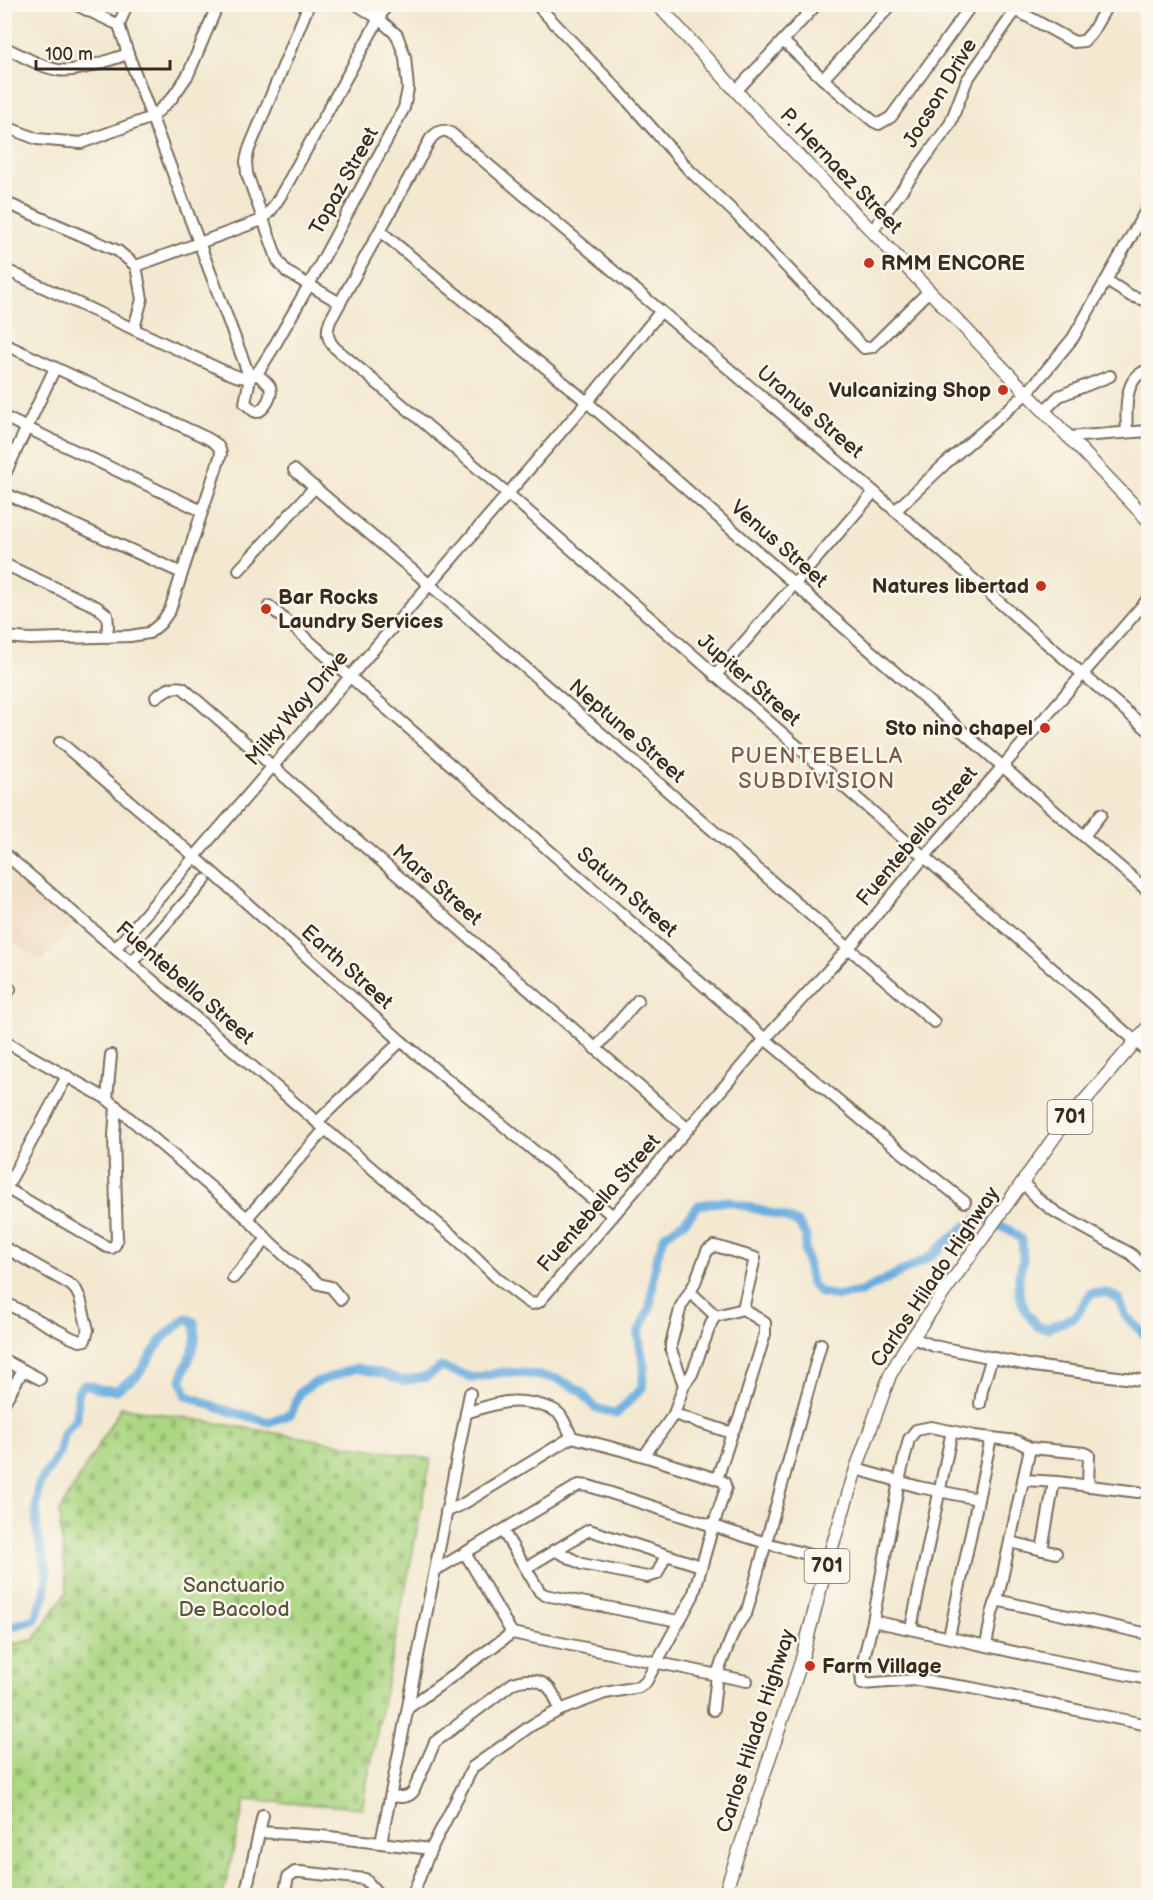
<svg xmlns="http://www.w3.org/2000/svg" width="1153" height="1900" font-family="'Balsamiq Sans',sans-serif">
  <defs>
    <pattern id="cemetery-stones" width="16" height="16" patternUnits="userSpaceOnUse" patternTransform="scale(1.5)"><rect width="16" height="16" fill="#abd682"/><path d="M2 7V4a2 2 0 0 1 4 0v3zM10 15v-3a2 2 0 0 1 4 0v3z" fill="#94b870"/></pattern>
  </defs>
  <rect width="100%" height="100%" fill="#fbf7ec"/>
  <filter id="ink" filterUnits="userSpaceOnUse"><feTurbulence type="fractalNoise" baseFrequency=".0167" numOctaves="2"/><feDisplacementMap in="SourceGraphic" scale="12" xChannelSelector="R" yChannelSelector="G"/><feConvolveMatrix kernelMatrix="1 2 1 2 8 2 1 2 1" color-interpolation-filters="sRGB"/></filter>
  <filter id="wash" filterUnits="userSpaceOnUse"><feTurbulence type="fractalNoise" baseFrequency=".008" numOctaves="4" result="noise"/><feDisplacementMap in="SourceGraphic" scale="24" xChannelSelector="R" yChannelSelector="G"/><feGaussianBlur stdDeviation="1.35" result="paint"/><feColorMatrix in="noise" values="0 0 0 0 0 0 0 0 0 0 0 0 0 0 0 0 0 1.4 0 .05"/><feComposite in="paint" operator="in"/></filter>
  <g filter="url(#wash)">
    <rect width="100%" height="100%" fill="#f3e8d0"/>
    <polygon fill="#edd7bb" points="5,857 76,921 42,960 5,938"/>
    <polygon fill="url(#cemetery-stones)" stroke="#738050" stroke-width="1.5" points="121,1407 431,1459 362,1808 245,1800 223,1895 5,1895 5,1645 34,1640 67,1591 59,1512"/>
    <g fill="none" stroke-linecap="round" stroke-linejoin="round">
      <path stroke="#6baddf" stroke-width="9" d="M4,1629L35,1619L45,1594L47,1574L37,1531L36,1510L38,1486L59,1453L63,1434L77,1418L78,1392L83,1385H89L99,1389L116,1390L137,1376L163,1338L186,1318L194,1322C200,1344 188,1358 181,1379L186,1395L218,1408L269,1422L291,1414L300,1392L314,1383L356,1368L385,1374L403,1381L426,1377L441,1367L473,1378L503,1372L522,1373L558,1379L581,1391L594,1407L616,1414L642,1388L644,1367L638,1334L650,1307L656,1260L665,1235L684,1222L699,1205L727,1201L784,1217L798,1223L806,1236L805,1250L811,1284L821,1293L838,1296L861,1292L928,1258L966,1226L978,1218L1009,1230L1022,1240L1023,1260L1019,1276V1294L1026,1312L1038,1327L1048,1328L1076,1316L1091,1293H1107L1119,1299L1125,1315L1148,1338"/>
    </g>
  </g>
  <g filter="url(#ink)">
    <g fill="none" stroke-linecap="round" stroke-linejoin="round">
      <defs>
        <g id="minor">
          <polyline points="74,4 119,25"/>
          <path d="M127,4L119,25L128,54L250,378L245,403L254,411L257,412C265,409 273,396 270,387C268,382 260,377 256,373"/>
          <polyline points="309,4 249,149 246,161 247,174 278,261 287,272 340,303"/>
          <polyline points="536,4 620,92 689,170 734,212 864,348 872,347 929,291"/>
          <polyline points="1016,10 1074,42 1084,41 1092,32 1108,4"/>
          <polyline points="783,41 823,79 873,121 879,124 891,117 972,4"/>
          <path d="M4,47C21,55 40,67 58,70C78,73 108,60 128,54"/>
          <polyline points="823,79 892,4"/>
          <polyline points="736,91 817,4"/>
          <polyline points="4,126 37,139 81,143 152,117 172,98 188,75 218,4"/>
          <polyline points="4,202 118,251 136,266 142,299 134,328"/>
          <polyline points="380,231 587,402 1002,766 1148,891"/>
          <polyline points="872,231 950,124 967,80 1020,4"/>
          <polyline points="136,266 262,220 272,209 281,195 387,4"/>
          <polyline points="4,269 226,372 239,377 250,378"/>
          <polyline points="1107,281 1131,296 1148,301"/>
          <path d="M4,344L192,431C203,437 220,441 221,454L170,610L161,623L149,633L130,636L30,639L4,637"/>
          <polyline points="253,376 260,369 272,350 309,285 404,108 408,89 405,57 397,35 379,19 356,4"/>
          <polyline points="1044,411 1059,396 1110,376"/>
          <polyline points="4,417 202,511"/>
          <path d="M1127,432C1126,411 1123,377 1148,370"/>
          <polyline points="1068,437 1148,431"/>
          <polyline points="294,470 430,585 934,1022"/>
          <polyline points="4,476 55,368"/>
          <polyline points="4,493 182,573"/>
          <polyline points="895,511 946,463 1027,393 1049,367 1073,338 1148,207"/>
          <polyline points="4,564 97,607 107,615 108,625 107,637"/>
          <polyline points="239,570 315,487"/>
          <polyline points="269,606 765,1039 875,1131 965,1202"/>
          <polyline points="715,676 874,492"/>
          <path d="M156,697C165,691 171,685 183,688L688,1129"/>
          <path d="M1148,730L1023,623L874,492L452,134C444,128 438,131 431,138L330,321C326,332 327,338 334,347L507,493L1148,1052"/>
          <polyline points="60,742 194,856 401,1041 613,1216"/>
          <polyline points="1084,836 1101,814"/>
          <polyline points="4,853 325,1129 460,1242 498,1279 528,1302 532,1304 539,1302 765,1039 848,949 925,856 1148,599"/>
          <polyline points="116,948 587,402 661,311"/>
          <polyline points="132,962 205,880"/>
          <polyline points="4,998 10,989"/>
          <polyline points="4,1041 107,1099 247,1218 271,1243 292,1262 319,1284 331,1287 341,1299"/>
          <polyline points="595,1049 638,1000"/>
          <polyline points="107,1099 111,1055"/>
          <polyline points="317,1122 401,1041"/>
          <polyline points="1022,1182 1039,1200 1057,1213 1131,1254 1148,1271"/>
          <polyline points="4,1187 107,1247 112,1248 115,1245 117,1240 114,1136 116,1106"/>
          <polyline points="4,1192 67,1076"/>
          <polyline points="247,1218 325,1129"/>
          <polyline points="4,1247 71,1285 76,1290 80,1298 88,1330 85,1340 80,1341 72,1338 4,1302"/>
          <polyline points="233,1278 267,1239"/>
          <polyline points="690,1292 716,1316"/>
          <polyline points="913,1338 934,1346 1033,1366 1148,1381"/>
          <polyline points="4,1360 40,1379"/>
          <polyline points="684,1385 671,1350 671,1344 681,1306 694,1285 707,1251 714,1246 719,1247 755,1258 743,1309"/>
          <polyline points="4,1403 23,1370"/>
          <polyline points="980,1404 982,1390 992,1357"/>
          <path d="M466,1413C495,1404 509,1397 540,1405C547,1407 556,1409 561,1416C565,1422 568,1430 572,1437"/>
          <polyline points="674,1414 732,1433"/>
          <polyline points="644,1456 674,1414 684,1385 692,1374 712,1321 716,1316 743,1309 765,1323 765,1334 739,1419 732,1433 717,1479"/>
          <polyline points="856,1469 919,1487 978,1499"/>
          <polyline points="1023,1480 1058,1482 1138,1492"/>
          <polyline points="1088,1486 1089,1455 1085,1453 1030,1448 1017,1441 975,1436 931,1427 916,1430 909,1439 899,1481 873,1621 861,1670 862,1684 915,1680 926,1681 972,1688 1148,1725"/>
          <polyline points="503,1531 540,1592 545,1595 678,1621"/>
          <polyline points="1010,1542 1056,1553"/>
          <polyline points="554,1550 582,1564 647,1577 657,1574 666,1555"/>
          <polyline points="1042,1550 1054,1482"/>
          <polyline points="465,1553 512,1633"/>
          <polyline points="526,1568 589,1530 701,1566"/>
          <polyline points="436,1570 579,1485 589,1486 766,1543 828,1560"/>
          <polyline points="996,1600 1148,1634"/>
          <polyline points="873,1621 1046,1659 1148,1679"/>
          <polyline points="911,1628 952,1431"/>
          <polyline points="949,1637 991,1438"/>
          <polyline points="986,1645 992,1614 1000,1588 1030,1448"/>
          <polyline points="408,1708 512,1633 747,1681"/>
          <polyline points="713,1710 717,1674 734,1631 747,1611 821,1344"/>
          <path d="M391,1796C399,1797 406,1799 413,1792L435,1742L513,1683C524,1678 540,1679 548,1687C554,1692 557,1703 560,1710"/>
          <polyline points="260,1832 321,1836 431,1849"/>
          <polyline points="381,1843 470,1393"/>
          <polyline points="245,1896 263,1815"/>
          <polyline points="284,1896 288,1877 295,1872 300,1872 365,1879 380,1896"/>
          <polyline points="412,1896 431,1849 473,1767 532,1725 560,1710 605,1693 639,1687 646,1682 693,1596 713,1526 726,1488 724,1482 717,1479 644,1456 572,1437 463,1504 446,1512"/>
        </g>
        <g id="major">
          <polyline points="657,4 749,105 872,231 1148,520"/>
          <polyline points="724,1896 801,1662 828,1560 856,1469 890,1375 904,1350 935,1305 1061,1128 1148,1027"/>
        </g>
      </defs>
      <use href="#minor" stroke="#7b6c5c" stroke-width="14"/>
      <use href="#major" stroke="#7b6c5c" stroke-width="15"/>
      <use href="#minor" stroke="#fff" stroke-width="10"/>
      <use href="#major" stroke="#fff" stroke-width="12"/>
    </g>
  </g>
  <g fill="#c8321e" stroke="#fbf7ec" stroke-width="2">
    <circle cx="869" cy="263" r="6"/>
    <circle cx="1003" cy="390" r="6"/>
    <circle cx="1041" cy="586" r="6"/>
    <circle cx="266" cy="609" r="6"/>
    <circle cx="1045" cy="728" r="6"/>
    <circle cx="810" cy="1666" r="6"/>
  </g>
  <g text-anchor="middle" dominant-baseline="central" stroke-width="5" stroke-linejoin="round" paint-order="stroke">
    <g fill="#fbf7ec" stroke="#75685c" stroke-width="1.5">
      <rect x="1047.5" y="1100" width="45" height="34" rx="4.5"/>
      <rect x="804.5" y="1549" width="45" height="34" rx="4.5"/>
    </g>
    <g font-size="20" font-weight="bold" fill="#3b2a1e">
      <text x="1070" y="1117">701</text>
      <text x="827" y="1566">701</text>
    </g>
    <g font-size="21" fill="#3b2a1e" stroke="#fbf7ec">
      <text transform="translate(940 93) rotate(-59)">Jocson Drive</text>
      <text transform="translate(841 171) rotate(46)">P. Hernaez Street</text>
      <text transform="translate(344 181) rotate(-61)">Topaz Street</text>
      <text transform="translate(810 412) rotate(40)">Uranus Street</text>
      <text transform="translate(779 544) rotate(41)">Venus Street</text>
      <text transform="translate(749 680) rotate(41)">Jupiter Street</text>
      <text transform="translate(297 708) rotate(-49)">Milky Way Drive</text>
      <text transform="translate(627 731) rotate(41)">Neptune Street</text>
      <text transform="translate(917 836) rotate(-50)">Fuentebella Street</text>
      <text transform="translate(437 885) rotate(41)">Mars Street</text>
      <text transform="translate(627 892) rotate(41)">Saturn Street</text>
      <text transform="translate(347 967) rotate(42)">Earth Street</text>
      <text transform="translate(185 983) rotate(41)">Fuentebella Street</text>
      <text transform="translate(599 1203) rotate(-49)">Fuentebella Street</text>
      <text transform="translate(935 1277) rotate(-56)">Carlos Hilado Highway</text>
      <text transform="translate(756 1731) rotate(-72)">Carlos Hilado Highway</text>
    </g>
    <g font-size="21" font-weight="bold" fill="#3b2a1e" stroke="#fbf7ec" text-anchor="start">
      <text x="881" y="263">RMM ENCORE</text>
      <text x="991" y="390" text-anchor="end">Vulcanizing Shop</text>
      <text x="1029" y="586" text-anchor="end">Natures libertad</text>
      <text x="278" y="597">Bar Rocks<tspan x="278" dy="24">Laundry Services</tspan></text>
      <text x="1033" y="728" text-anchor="end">Sto nino chapel</text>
      <text x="822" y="1666">Farm Village</text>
    </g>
    <g font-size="21" fill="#575537" stroke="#fbf7ec">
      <text x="234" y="1585">Sanctuario<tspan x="234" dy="24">De Bacolod</tspan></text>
    </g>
    <g font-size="22" letter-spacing="1.5" fill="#7c584a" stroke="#fbf7ec">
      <text x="817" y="756">PUENTEBELLA<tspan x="817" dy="25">SUBDIVISION</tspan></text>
    </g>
  </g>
  <rect width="1153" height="1900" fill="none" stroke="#fbf7ec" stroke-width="24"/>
  <path d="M36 60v9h134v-9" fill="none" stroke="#3b2a1e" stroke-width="3"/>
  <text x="45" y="60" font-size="18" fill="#3b2a1e" stroke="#fbf7ec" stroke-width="4.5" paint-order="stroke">100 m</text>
</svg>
